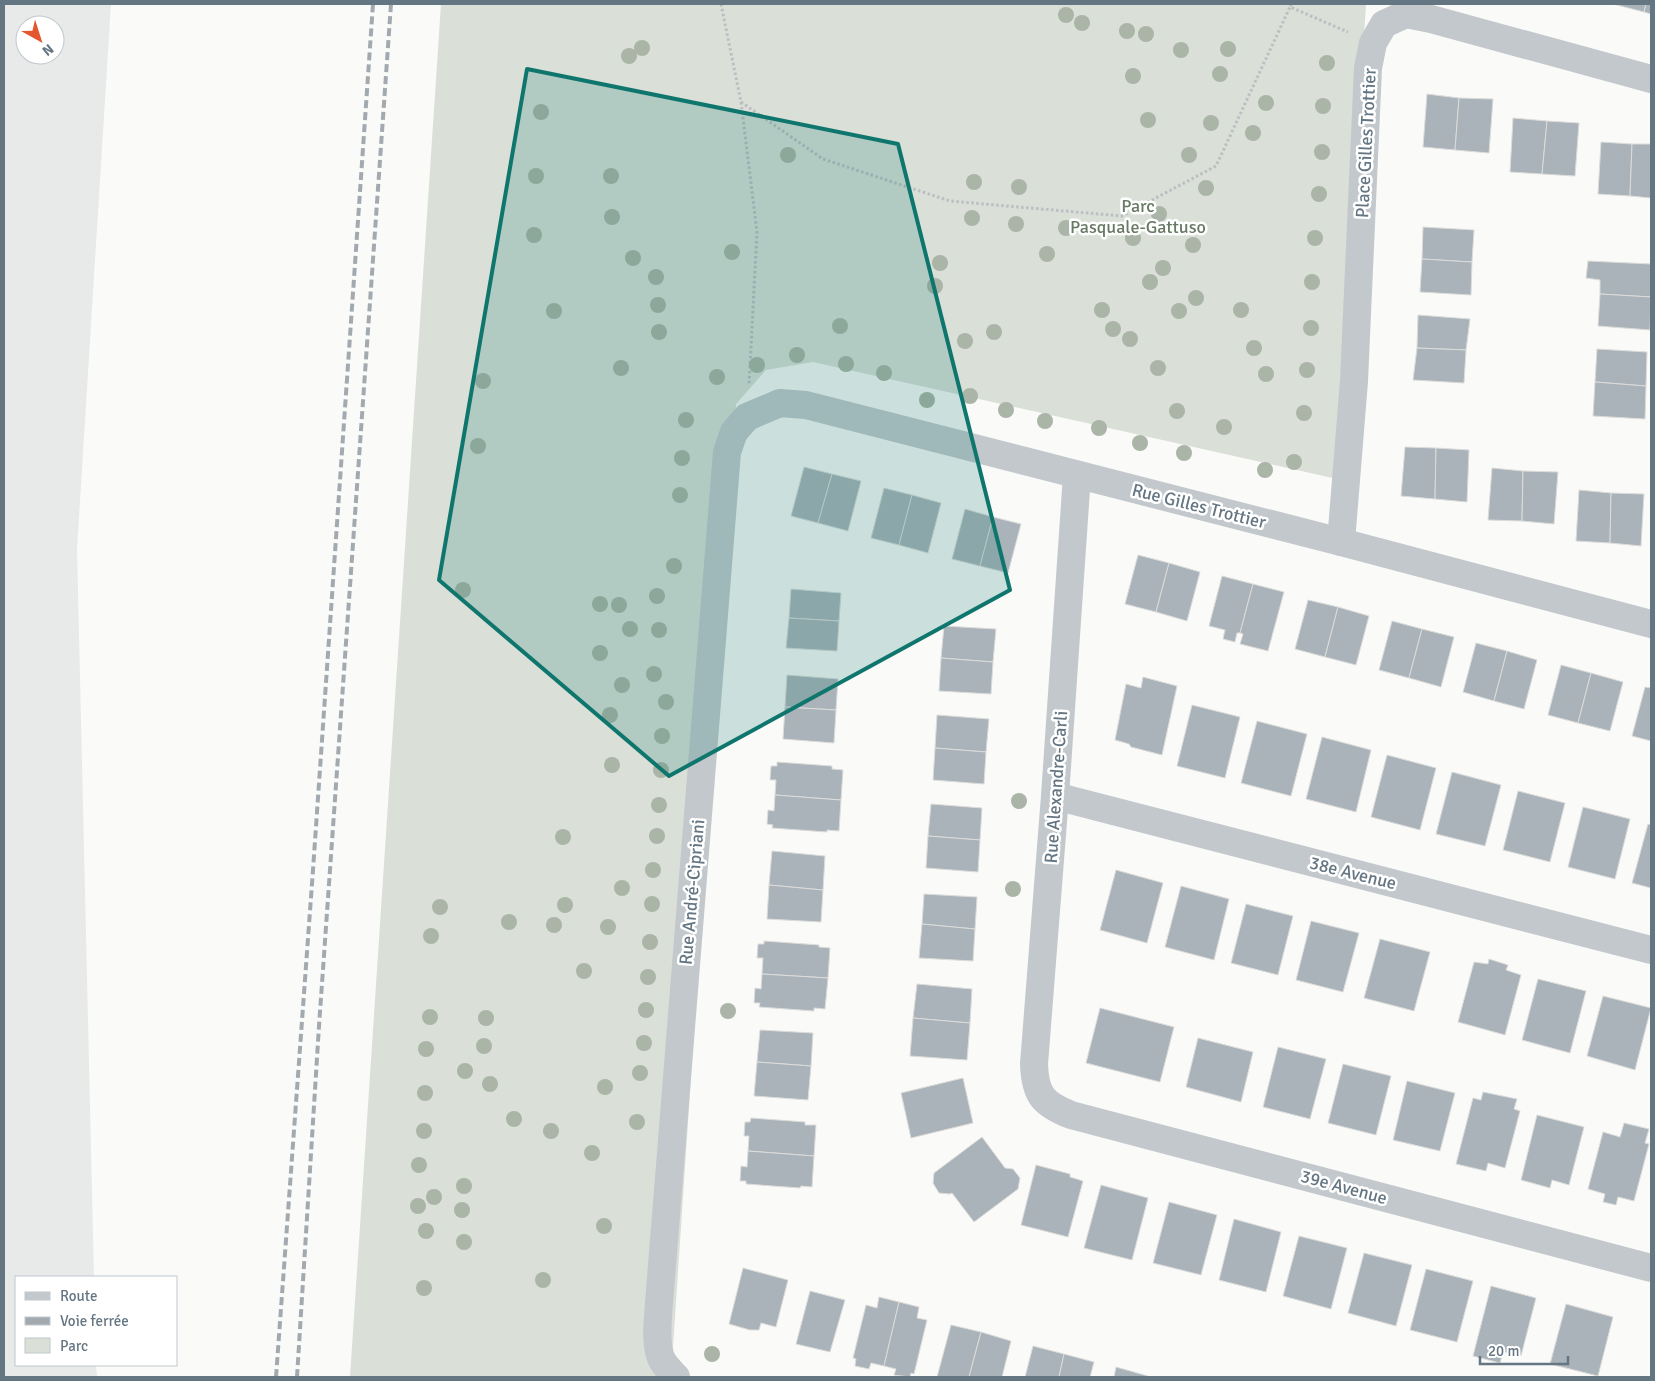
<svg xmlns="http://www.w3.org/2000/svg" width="1655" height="1381" font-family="Signika,sans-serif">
  <rect width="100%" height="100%" fill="#fafaf8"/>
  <path fill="#e8e9e9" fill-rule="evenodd" d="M4,4H111L77,549L94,1277H16V1365H96L97,1377H4ZM25,25H55V55H25Z"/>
  <polygon fill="#dadfd7" points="441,4 1366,4 1337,479 813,362 766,370 736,404 671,1377 350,1377"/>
  <g fill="#aab3b9" stroke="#dcdcda">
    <polygon points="1613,4 1646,4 1644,12"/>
    <polygon points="1646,4 1651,4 1651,14 1644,12"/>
    <polygon points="1427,94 1459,98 1455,150 1423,147"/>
    <polygon points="1459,98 1493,99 1489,153 1455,150"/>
    <polygon points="1513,118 1547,121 1542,174 1510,172"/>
    <polygon points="1547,121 1579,123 1575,176 1542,174"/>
    <polygon points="1601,142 1632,144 1630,196 1598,194"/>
    <polygon points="1632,144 1651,144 1651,198 1630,196"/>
    <polygon points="1423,227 1474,230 1472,262 1422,259"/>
    <polygon points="1422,259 1472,262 1471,295 1420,292"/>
    <polygon points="1588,261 1651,264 1651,297 1600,294 1600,280 1586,278"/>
    <polygon points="1600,294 1651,297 1650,330 1598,326"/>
    <polygon points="1418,315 1470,319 1466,350 1417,348"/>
    <polygon points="1417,348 1466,350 1464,383 1413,380"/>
    <polygon points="1597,349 1647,352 1646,386 1595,382"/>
    <polygon points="1595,382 1646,386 1645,419 1593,416"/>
    <polygon points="1405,447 1436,448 1435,499 1401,496"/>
    <polygon points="1436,448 1469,450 1467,502 1435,499"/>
    <polygon points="804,467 832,474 818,523 791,516"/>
    <polygon points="1492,468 1523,471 1522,521 1488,520"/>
    <polygon points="1523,471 1558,472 1554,524 1522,521"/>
    <polygon points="832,474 861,481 848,531 818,523"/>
    <polygon points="884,488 912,495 899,545 871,538"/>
    <polygon points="1579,490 1611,493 1610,543 1576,541"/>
    <polygon points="1611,493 1644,494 1641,546 1610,543"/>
    <polygon points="912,495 941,503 928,553 899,545"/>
    <polygon points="965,509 993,517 980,566 952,559"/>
    <polygon points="993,517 1021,524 1008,573 980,566"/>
    <polygon points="1138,555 1169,563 1156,612 1125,604"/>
    <polygon points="1169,563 1200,572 1187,621 1156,612"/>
    <polygon points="1222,576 1253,584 1240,633 1237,633 1235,642 1223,639 1225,630 1209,626"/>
    <polygon points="1253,584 1284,592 1268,651 1240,644 1243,634 1240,633"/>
    <polygon points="791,589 841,593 839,621 789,618"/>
    <polygon points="1308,600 1338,607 1325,657 1295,649"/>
    <polygon points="1338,607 1369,616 1356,665 1325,657"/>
    <polygon points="789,618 839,621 837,651 786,648"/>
    <polygon points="1392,621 1422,629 1409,678 1379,670"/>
    <polygon points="944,626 996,629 993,662 941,658"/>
    <polygon points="1422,629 1454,637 1441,687 1409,678"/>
    <polygon points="1476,643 1507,651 1494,701 1463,692"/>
    <polygon points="1507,651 1537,660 1524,709 1494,701"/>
    <polygon points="941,658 993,662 991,694 939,691"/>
    <polygon points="1561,665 1591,673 1578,723 1548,715"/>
    <polygon points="1591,673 1623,682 1610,731 1578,723"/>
    <polygon points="787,675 838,679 836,710 785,707"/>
    <polygon points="1143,677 1177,686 1162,755 1131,747 1129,744 1115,740 1126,684 1141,688"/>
    <polygon points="1645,687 1651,688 1651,741 1632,736"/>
    <polygon points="1192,705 1240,717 1225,778 1177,766"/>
    <polygon points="785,707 836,710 834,743 783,739"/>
    <polygon points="937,715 989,719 986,752 935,748"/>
    <polygon points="1257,721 1307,734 1291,796 1241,783"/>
    <polygon points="1322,737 1371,750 1356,812 1306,799"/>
    <polygon points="935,748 986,752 984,784 933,780"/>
    <polygon points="1387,755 1436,768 1420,830 1371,817"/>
    <polygon points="777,762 832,766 832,769 843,770 841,800 775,795 776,780 770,780 771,766 777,766"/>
    <polygon points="1452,772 1501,785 1485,846 1436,834"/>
    <polygon points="1518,791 1565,803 1550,862 1503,850"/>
    <polygon points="775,795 841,800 839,831 827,830 827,832 772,828 773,825 767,824 768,810 774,811"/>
    <polygon points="931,804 982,808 980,840 928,836"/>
    <polygon points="1583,807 1630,819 1615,879 1568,867"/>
    <polygon points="1648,824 1651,825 1651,888 1632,883"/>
    <polygon points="928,836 980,840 978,872 926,868"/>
    <polygon points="772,851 825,856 823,890 769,885"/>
    <polygon points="1116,870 1163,883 1147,943 1100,930"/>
    <polygon points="769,885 823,890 821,922 767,919"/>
    <polygon points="1181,886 1229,899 1214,960 1165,947"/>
    <polygon points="924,894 977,897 975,929 922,924"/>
    <polygon points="1246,904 1293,916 1278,975 1231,963"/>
    <polygon points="1311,921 1359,933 1343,992 1296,980"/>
    <polygon points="922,924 975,929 973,961 919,958"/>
    <polygon points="1380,939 1430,952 1414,1011 1364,998"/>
    <polygon points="764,941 819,945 819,947 830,948 828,978 762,974 763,958 757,958 758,944 764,944"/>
    <polygon points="1489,959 1508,965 1506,970 1521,975 1505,1035 1458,1022 1474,962 1488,964"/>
    <polygon points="762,974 828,978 825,1009 814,1008 814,1011 759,1007 760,1003 754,1003 755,988 761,989"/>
    <polygon points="1538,979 1586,991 1570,1053 1522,1040"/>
    <polygon points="917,984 972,989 970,1023 913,1018"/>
    <polygon points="1603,996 1651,1008 1635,1070 1587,1056"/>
    <polygon points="1100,1008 1174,1027 1160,1082 1086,1063"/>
    <polygon points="913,1018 970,1023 967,1060 910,1056"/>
    <polygon points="760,1030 813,1033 811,1066 757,1062"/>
    <polygon points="1198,1038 1253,1052 1241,1102 1186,1087"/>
    <polygon points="1278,1047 1326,1059 1310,1119 1263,1107"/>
    <polygon points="757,1062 811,1066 808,1100 754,1096"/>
    <polygon points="1343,1064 1391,1076 1376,1135 1328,1123"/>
    <polygon points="963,1078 973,1123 911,1138 901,1093"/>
    <polygon points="1407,1081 1455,1093 1440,1151 1393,1140"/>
    <polygon points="1483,1092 1517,1099 1514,1109 1520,1111 1505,1168 1488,1163 1486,1171 1456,1164 1473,1098 1481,1100"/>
    <polygon points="1537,1115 1584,1127 1569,1185 1552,1180 1550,1188 1521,1180"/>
    <polygon points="751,1118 805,1122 805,1125 816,1125 814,1156 748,1151 749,1136 744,1136 745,1122 750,1122"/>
    <polygon points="1624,1123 1649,1129 1645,1143 1649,1144 1634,1201 1618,1197 1616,1205 1603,1202 1605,1194 1588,1189 1603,1132 1620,1137"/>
    <polygon points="982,1137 1005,1168 1013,1169 1020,1178 1018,1189 974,1222 952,1193 950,1194 939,1193 933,1183 934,1173"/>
    <polygon points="748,1151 814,1156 812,1187 801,1186 800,1188 746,1184 746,1181 740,1181 741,1166 747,1167"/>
    <polygon points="1036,1165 1070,1174 1070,1177 1083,1181 1068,1237 1021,1225"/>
    <polygon points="1101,1185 1148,1198 1132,1260 1084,1248"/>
    <polygon points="1169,1202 1217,1215 1201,1275 1153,1263"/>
    <polygon points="1234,1219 1281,1232 1266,1292 1219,1280"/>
    <polygon points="1299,1236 1347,1248 1331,1309 1283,1296"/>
    <polygon points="1364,1253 1412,1265 1396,1326 1348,1313"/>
    <polygon points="743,1268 788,1280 776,1327 761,1323 759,1330 750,1330 729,1324"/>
    <polygon points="1426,1269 1473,1281 1457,1342 1410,1330"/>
    <polygon points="1491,1286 1536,1298 1521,1356 1503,1352 1500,1363 1473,1356"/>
    <polygon points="810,1291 845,1300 830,1352 796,1344"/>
    <polygon points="879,1297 899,1302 884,1366 871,1363 869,1369 855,1366 856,1359 853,1358 866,1305 877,1308"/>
    <polygon points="899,1302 919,1307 917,1318 927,1320 914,1374 911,1373 910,1377 894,1375 896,1369 884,1366"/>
    <polygon points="1566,1304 1613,1317 1598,1376 1550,1364"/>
    <polygon points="951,1325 981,1332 969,1377 937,1377"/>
    <polygon points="981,1332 1011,1341 1002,1377 969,1377"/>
    <polygon points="1033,1346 1064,1354 1059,1377 1025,1377"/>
    <polygon points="1064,1354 1094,1362 1090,1377 1059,1377"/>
    <polygon points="1116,1367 1148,1376 1148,1377 1114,1377"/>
  </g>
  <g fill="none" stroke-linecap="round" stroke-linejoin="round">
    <g stroke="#bbbfc2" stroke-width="3" stroke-dasharray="2.5 2.5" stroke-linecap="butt">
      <polyline points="721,4 741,102 757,232 749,385"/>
      <polyline points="1291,4 1290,7 1348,32"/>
      <polyline points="741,102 823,159 950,201 1122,216 1216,166 1290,7"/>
    </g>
    <g stroke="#c3c8cc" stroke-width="28">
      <path d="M1077,475L1055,796L1034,1064C1035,1095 1043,1104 1071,1115L1651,1268"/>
      <polyline points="1341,542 1354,381 1368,68 1373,43 1384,24 1406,14 1431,19 1651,79"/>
      <polyline points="1055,796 1651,950"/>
      <path d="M676,1377C670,1371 662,1363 660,1355C655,1339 658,1319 659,1303L727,452L734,432L747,417L780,403L806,405L1341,542L1651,624"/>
    </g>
    <g stroke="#a2aab0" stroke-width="4" stroke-dasharray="8 4" stroke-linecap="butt">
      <polyline points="276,1377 313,870 373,4"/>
      <polyline points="297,1377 319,1026 391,4"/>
    </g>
  </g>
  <g fill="#aab4a7">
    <circle cx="1066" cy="15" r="8"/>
    <circle cx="1082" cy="23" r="8"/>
    <circle cx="1127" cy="31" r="8"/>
    <circle cx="1146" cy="34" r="8"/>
    <circle cx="642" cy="48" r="8"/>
    <circle cx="1228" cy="49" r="8"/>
    <circle cx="1181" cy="50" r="8"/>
    <circle cx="629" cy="56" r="8"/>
    <circle cx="1327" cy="63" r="8"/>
    <circle cx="1220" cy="74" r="8"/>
    <circle cx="1133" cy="76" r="8"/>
    <circle cx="1266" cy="103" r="8"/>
    <circle cx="1323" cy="106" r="8"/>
    <circle cx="541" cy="112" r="8"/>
    <circle cx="1148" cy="120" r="8"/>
    <circle cx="1211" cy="123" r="8"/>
    <circle cx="1253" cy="133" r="8"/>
    <circle cx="1322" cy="152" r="8"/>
    <circle cx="788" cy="155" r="8"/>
    <circle cx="1189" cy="155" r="8"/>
    <circle cx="536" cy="176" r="8"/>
    <circle cx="611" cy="176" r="8"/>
    <circle cx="974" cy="182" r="8"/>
    <circle cx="1019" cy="187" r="8"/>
    <circle cx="1206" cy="188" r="8"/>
    <circle cx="1319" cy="194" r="8"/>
    <circle cx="1159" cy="214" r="8"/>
    <circle cx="612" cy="217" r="8"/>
    <circle cx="972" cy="218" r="8"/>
    <circle cx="1016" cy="224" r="8"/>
    <circle cx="1066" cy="228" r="8"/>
    <circle cx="534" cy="235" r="8"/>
    <circle cx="1133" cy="238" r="8"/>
    <circle cx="1315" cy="238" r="8"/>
    <circle cx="1193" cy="245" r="8"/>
    <circle cx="732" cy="252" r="8"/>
    <circle cx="1047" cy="254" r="8"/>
    <circle cx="633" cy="258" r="8"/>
    <circle cx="940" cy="263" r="8"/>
    <circle cx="1163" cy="268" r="8"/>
    <circle cx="656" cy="277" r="8"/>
    <circle cx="1150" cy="282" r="8"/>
    <circle cx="1312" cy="282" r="8"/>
    <circle cx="935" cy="286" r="8"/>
    <circle cx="1196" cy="298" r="8"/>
    <circle cx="658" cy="305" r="8"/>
    <circle cx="1102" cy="310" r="8"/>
    <circle cx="1241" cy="310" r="8"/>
    <circle cx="554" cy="311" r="8"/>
    <circle cx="1179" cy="311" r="8"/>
    <circle cx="840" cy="326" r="8"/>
    <circle cx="1311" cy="328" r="8"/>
    <circle cx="1113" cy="329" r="8"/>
    <circle cx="659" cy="332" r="8"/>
    <circle cx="994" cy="332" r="8"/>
    <circle cx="1130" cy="339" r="8"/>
    <circle cx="965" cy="341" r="8"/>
    <circle cx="1254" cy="348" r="8"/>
    <circle cx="797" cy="355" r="8"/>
    <circle cx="846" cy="364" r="8"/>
    <circle cx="757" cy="365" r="8"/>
    <circle cx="621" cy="368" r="8"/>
    <circle cx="1158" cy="368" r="8"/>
    <circle cx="1307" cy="370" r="8"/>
    <circle cx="884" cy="373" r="8"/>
    <circle cx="1266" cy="374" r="8"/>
    <circle cx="717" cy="377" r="8"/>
    <circle cx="483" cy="381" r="8"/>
    <circle cx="970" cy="396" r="8"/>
    <circle cx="927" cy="400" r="8"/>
    <circle cx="1006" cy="410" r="8"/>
    <circle cx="1177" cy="411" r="8"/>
    <circle cx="1304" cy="413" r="8"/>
    <circle cx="686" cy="420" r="8"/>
    <circle cx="1045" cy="421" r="8"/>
    <circle cx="1224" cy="427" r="8"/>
    <circle cx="1099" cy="428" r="8"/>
    <circle cx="1140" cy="443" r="8"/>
    <circle cx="478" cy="446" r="8"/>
    <circle cx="1184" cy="453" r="8"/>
    <circle cx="682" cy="458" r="8"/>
    <circle cx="1294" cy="462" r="8"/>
    <circle cx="1265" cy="470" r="8"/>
    <circle cx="680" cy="495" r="8"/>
    <circle cx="674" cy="566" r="8"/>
    <circle cx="463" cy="590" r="8"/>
    <circle cx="657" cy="596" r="8"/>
    <circle cx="600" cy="604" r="8"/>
    <circle cx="619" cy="605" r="8"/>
    <circle cx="630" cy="629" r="8"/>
    <circle cx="659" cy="630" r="8"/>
    <circle cx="600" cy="653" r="8"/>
    <circle cx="654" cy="674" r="8"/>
    <circle cx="622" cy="685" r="8"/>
    <circle cx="666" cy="702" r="8"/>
    <circle cx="610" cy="715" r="8"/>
    <circle cx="662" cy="736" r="8"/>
    <circle cx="612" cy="765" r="8"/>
    <circle cx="661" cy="770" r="8"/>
    <circle cx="1019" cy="801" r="8"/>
    <circle cx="659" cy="805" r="8"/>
    <circle cx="657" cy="836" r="8"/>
    <circle cx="563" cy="837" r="8"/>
    <circle cx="653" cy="870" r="8"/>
    <circle cx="622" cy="888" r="8"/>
    <circle cx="1013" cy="889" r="8"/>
    <circle cx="652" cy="904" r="8"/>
    <circle cx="565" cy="905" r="8"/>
    <circle cx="440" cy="907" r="8"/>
    <circle cx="509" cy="922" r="8"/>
    <circle cx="554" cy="925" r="8"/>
    <circle cx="608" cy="927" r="8"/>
    <circle cx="431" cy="936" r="8"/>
    <circle cx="650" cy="942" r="8"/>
    <circle cx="584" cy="971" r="8"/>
    <circle cx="648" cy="977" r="8"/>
    <circle cx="646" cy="1010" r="8"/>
    <circle cx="728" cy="1011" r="8"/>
    <circle cx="430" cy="1017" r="8"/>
    <circle cx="486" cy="1018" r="8"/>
    <circle cx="644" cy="1043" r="8"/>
    <circle cx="484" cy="1046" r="8"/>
    <circle cx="426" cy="1049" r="8"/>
    <circle cx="465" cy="1071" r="8"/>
    <circle cx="640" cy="1073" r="8"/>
    <circle cx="490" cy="1084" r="8"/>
    <circle cx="605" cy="1087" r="8"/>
    <circle cx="425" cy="1093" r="8"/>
    <circle cx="514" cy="1119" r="8"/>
    <circle cx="637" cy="1122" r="8"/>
    <circle cx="424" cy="1131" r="8"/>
    <circle cx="551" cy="1131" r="8"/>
    <circle cx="592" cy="1153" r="8"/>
    <circle cx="419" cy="1165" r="8"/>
    <circle cx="464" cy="1186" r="8"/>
    <circle cx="434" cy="1197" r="8"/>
    <circle cx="418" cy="1206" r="8"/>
    <circle cx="462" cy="1210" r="8"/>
    <circle cx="604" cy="1226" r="8"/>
    <circle cx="426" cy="1231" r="8"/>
    <circle cx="464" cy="1242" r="8"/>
    <circle cx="543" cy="1280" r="8"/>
    <circle cx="424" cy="1288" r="8"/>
    <circle cx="712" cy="1354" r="8"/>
  </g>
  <path fill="#0f766e" fill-opacity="0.2" stroke="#0f766e" stroke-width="4" stroke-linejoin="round" d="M527,69L898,144L1010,590L669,776L439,580Z"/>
  <g text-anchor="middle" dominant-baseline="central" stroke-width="5" stroke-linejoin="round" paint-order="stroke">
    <g font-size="18" fill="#657683" stroke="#fff">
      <text transform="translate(1366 143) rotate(-87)">Place Gilles Trottier</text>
      <text transform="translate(1199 506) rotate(14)">Rue Gilles Trottier</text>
      <text transform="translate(1056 787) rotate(-86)">Rue Alexandre-Carli</text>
      <text transform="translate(1353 873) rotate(14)">38e Avenue</text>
      <text transform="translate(692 892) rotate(-85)">Rue André-Cipriani</text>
      <text transform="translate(1344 1187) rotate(15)">39e Avenue</text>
    </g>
    <g font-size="18" fill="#687a64" stroke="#fff">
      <text x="1138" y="206">Parc<tspan x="1138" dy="21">Pasquale-Gattuso</tspan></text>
    </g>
  </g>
  <rect width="1655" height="1381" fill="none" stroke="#657683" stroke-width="10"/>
  <rect x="15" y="1276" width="162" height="90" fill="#ffffff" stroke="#c1c8cd"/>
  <rect x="25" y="1292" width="25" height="8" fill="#c3c8cc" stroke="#c1c8cd"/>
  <text x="60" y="1301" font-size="15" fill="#657683">Route</text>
  <rect x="25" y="1317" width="25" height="8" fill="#a2aab0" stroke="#c1c8cd"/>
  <text x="60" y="1326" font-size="15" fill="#657683">Voie ferrée</text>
  <rect x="25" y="1338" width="25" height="15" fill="#dadfd7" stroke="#c1c8cd"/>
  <text x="60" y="1351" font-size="15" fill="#657683">Parc</text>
  <g transform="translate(40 40) rotate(141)"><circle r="24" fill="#ffffff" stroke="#c1c8cd"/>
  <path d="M0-4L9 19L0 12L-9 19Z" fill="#e4572e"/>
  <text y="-8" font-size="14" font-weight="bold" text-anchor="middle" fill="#657683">N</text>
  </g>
  <path d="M1480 1356v8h88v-8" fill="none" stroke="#657683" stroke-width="2.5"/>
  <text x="1488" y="1356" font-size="15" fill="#657683" stroke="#ffffff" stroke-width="4" paint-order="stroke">20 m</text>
</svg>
